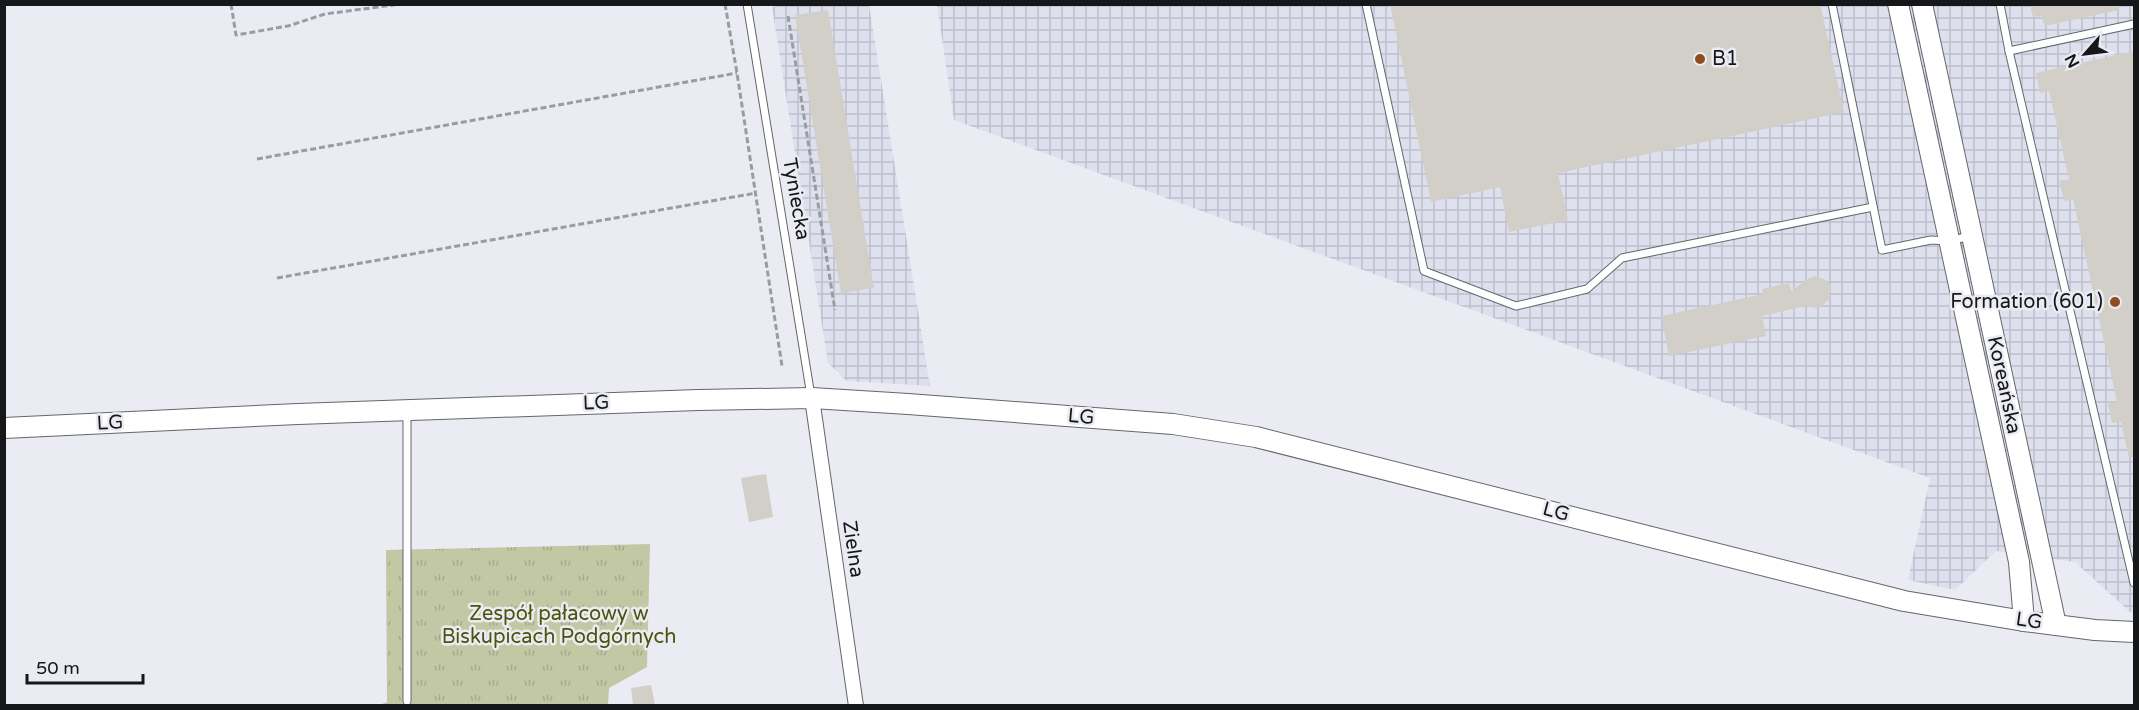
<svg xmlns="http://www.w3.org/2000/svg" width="2139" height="710" font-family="'Varela Round',sans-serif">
  <defs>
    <pattern id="industrial-grid" width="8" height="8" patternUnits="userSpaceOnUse" patternTransform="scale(1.5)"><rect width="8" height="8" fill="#dee0ee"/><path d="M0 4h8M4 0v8" fill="none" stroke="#bebfcc"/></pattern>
    <pattern id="grass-tufts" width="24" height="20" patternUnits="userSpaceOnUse" patternTransform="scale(1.5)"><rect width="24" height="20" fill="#c2c8a4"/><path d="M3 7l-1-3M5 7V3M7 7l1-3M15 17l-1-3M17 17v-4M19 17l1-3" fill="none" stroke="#a6ab8d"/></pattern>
  </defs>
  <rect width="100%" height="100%" fill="#ebecf3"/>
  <g fill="url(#industrial-grid)">
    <polygon points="785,4 869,5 930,386 847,381 828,363 772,7"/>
    <polygon points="937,5 2134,5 2134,612 2130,612 2075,562 1996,551 1955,590 1908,580 1930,478 954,120"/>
  </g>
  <polygon fill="url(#grass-tufts)" points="650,544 647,667 609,688 608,705 377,706 387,702 386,550"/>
  <g fill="#d2cfc9">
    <polygon points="1390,4 1820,4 1844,112 1558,173 1568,220 1509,232 1500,187 1431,202"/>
    <polygon points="2030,4 2119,4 2119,10 2044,26 2042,16 2033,17"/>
    <polygon points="828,10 874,288 841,293 795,15"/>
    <polygon points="2134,51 2134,457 2129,458 2121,422 2112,423 2108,404 2117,402 2073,199 2064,201 2059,181 2069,179 2049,91 2040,93 2036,73"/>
    <polygon points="1815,276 1826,280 1830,285 1830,298 1822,306 1816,308 1806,306 1762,316 1766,336 1669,356 1661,316 1763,294 1762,289 1789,283 1791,291 1809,278"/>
    <polygon points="766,474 773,517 749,522 741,478"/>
    <polygon points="651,685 655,705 633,705 631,688"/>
  </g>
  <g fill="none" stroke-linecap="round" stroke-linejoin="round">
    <defs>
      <g id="lane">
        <polyline points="747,4 811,396"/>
        <polyline points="1366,4 1424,271 1516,306 1587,289 1622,258 1873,207"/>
        <polyline points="1832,4 1882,250 1931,240 1949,241 1970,236"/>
        <polyline points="2000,4 2009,51 2134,24"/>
        <polyline points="2009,51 2134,583"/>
        <polyline points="407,413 407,701"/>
      </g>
      <polyline id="street" points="812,398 856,706"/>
      <g id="secondary">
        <polyline points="1898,4 2019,562 2024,621"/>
        <polyline points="1922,4 2056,625"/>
        <polyline points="4,428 298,414 698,400 812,398 908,404 1173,424 1256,437 1904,601 2024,621 2095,630 2134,632"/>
      </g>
    </defs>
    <use href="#lane" stroke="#65666c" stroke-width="9"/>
    <use href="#street" stroke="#65666c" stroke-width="16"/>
    <use href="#secondary" stroke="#65666c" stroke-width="22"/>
    <g stroke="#9b9ca1" stroke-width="3" stroke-dasharray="6 3" stroke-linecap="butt">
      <polyline points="231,4 236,35 288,26 325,14 401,4"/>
      <polyline points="725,4 737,73 782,366"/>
      <polyline points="788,16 835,310"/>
      <polyline points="257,159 737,73"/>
      <polyline points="277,278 756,193"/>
    </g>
    <use href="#lane" stroke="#fff" stroke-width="7"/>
    <use href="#street" stroke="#fff" stroke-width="14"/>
    <use href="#secondary" stroke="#fff" stroke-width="20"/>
  </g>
  <g fill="#904b21" stroke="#ebecf3" stroke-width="2">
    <circle cx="1700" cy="59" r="6"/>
    <circle cx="2115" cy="302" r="6"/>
  </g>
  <g text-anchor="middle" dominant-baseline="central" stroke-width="5" stroke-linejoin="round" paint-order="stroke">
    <g font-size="20" fill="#161719" stroke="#ebecf3" text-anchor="start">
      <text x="1712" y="59">B1</text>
      <text x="2103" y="302" text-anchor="end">Formation (601)</text>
    </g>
    <g font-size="20" fill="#161719" stroke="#ebecf3">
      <text transform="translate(796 199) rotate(80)">Tyniecka</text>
      <text transform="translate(2004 385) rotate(78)">Koreańska</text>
      <text transform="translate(596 403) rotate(-2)">LG</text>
      <text transform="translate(1081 417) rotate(5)">LG</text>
      <text transform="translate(110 423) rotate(-3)">LG</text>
      <text transform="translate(1556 512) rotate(15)">LG</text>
      <text transform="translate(853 549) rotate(82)">Zielna</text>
      <text transform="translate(2029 621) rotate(8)">LG</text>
    </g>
    <g font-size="20" fill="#4c540c" stroke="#ebecf3">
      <text x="559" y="614">Zespół pałacowy w<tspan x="559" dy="23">Biskupicach Podgórnych</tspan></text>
    </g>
  </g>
  <rect width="2139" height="710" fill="none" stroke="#161719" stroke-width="12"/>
  <g transform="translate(2085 54) rotate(242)" stroke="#ebecf3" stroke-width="4.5" paint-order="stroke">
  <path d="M0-4.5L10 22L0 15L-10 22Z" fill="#161719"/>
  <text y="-9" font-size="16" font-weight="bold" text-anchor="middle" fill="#161719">N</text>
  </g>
  <path d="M27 674v9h116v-9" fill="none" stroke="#161719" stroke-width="3"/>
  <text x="36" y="674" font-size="18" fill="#161719" stroke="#ebecf3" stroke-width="4.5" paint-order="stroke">50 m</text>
</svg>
